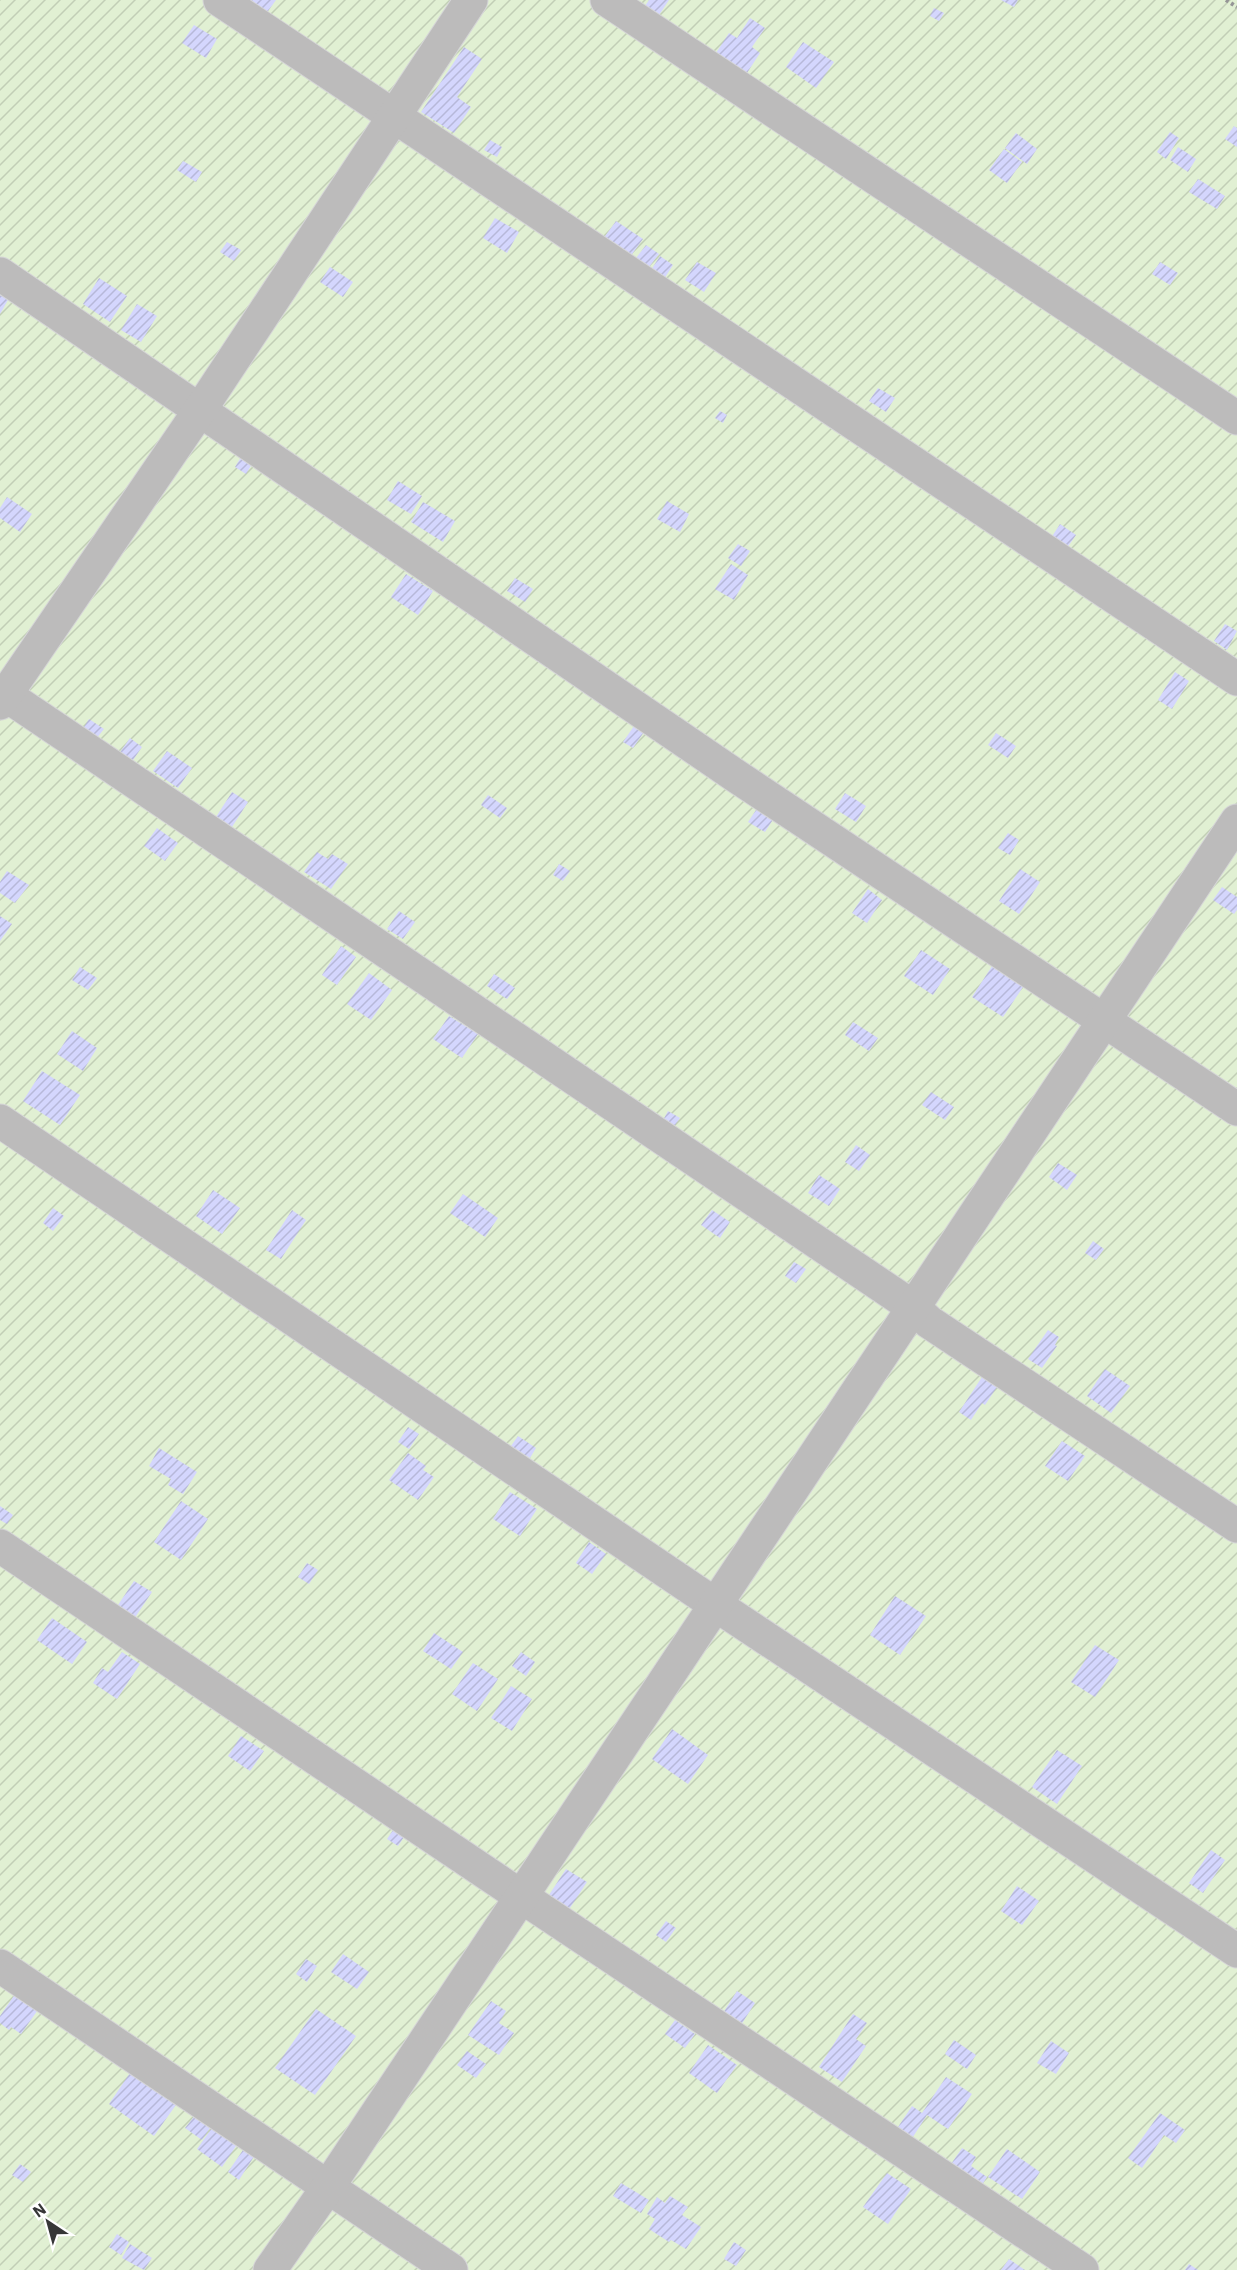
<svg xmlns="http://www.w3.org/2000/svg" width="1237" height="2270" font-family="'IBM Plex Sans',sans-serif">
  <defs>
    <pattern id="garden-furrows" width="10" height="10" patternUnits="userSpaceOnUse" patternTransform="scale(1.5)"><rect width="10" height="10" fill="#e1f0d3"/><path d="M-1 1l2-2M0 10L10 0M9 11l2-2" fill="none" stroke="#c2ceb6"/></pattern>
    <pattern id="building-hatch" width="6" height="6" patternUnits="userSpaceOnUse" patternTransform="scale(1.5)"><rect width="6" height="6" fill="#d4d6fd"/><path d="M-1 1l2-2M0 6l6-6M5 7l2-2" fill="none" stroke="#b7b8d9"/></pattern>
  </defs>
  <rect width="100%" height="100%" fill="#f8f8fa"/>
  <rect fill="url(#garden-furrows)" x="0" y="0" width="1237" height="2270"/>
  <g fill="url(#building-hatch)">
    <polygon points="251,0 276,0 266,14 249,2"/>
    <polygon points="649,0 669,0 657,18 643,9"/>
    <polygon points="1001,0 1018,0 1014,7"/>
    <polygon points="934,8 944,13 939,21 930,16"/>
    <polygon points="750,18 765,28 752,47 760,53 747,73 716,53 729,33 737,38"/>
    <polygon points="194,25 217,39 206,58 182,43"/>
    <polygon points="803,42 834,62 816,88 786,67"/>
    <polygon points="464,47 482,59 457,97 471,107 454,133 421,112"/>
    <polygon points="1234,126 1237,128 1237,147 1225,139"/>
    <polygon points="1170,132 1179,138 1166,159 1157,152"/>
    <polygon points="1016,133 1037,149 1027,164 1005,148"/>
    <polygon points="490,140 502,147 497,157 484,150"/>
    <polygon points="1178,147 1196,159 1188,172 1170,160"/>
    <polygon points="1004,149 1022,162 1007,183 989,170"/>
    <polygon points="183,161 202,172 196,182 177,170"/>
    <polygon points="1198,179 1225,196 1217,209 1189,192"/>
    <polygon points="495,218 519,232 507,253 483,238"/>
    <polygon points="616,221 643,239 630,257 603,239"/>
    <polygon points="227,242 241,250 234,261 220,252"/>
    <polygon points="646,245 659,254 649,267 636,258"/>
    <polygon points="660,256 673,265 664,279 651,270"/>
    <polygon points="697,262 716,273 704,292 685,280"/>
    <polygon points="1160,262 1178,273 1170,285 1152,274"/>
    <polygon points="330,267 353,282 343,297 320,282"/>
    <polygon points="99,278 127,296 110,322 83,304"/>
    <polygon points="0,295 8,300 0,314"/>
    <polygon points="137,304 157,316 141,342 121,330"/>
    <polygon points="878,388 895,398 886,412 869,401"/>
    <polygon points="720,411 727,415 723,423 715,418"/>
    <polygon points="241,457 252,464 246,474 235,467"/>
    <polygon points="398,481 422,496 411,514 387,500"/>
    <polygon points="7,497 32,514 20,532 0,518 0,508"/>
    <polygon points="667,501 689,514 680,532 657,519"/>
    <polygon points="423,502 455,521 443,542 411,522"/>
    <polygon points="1060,524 1076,535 1067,548 1051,538"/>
    <polygon points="738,544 750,551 741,566 728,558"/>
    <polygon points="731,564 748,575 734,600 715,589"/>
    <polygon points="406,574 433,591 418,615 391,597"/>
    <polygon points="515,578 533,589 525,602 507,591"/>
    <polygon points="1225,624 1237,631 1227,650 1214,641"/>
    <polygon points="1175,672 1189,681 1172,709 1158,700"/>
    <polygon points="89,719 104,729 96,739 82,730"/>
    <polygon points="634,726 644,732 633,748 623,742"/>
    <polygon points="996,733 1016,746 1008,758 988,745"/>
    <polygon points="130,738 142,747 131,763 118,755"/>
    <polygon points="167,751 192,768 178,788 153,771"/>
    <polygon points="232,792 248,802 232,827 216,817"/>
    <polygon points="845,793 866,806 856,822 835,809"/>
    <polygon points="488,795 507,808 500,818 481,805"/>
    <polygon points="760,804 776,815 765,832 748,822"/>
    <polygon points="157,828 178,843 165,861 144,846"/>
    <polygon points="1008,833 1019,840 1010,855 998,848"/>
    <polygon points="317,852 328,859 332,854 348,864 331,889 304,872"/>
    <polygon points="559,864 570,871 563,881 553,875"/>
    <polygon points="1020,869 1040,882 1019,914 999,901"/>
    <polygon points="7,871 29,885 15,903 0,893 0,882"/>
    <polygon points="1222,887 1237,897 1237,910 1234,914 1213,900"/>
    <polygon points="868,889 882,900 867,923 852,913"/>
    <polygon points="399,911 415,922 403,939 387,929"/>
    <polygon points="0,916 12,924 0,941"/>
    <polygon points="341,946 356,957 337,985 322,975"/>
    <polygon points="921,950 950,969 933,995 904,976"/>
    <polygon points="994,963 1025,984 1003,1017 972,997"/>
    <polygon points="80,967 97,978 88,990 72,980"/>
    <polygon points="369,973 392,990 371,1020 347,1004"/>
    <polygon points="494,974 515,988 507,999 487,986"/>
    <polygon points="449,1016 478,1034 462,1058 433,1039"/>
    <polygon points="853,1022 878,1038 869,1051 845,1035"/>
    <polygon points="72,1031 97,1048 83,1071 57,1054"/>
    <polygon points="42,1071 80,1095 60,1125 23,1101"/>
    <polygon points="931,1092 954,1107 945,1120 922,1105"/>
    <polygon points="668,1111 680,1118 673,1128 662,1122"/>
    <polygon points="856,1145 870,1155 859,1171 845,1162"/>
    <polygon points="1058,1163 1077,1175 1067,1190 1049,1177"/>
    <polygon points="819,1175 840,1189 829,1206 808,1193"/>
    <polygon points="213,1190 240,1208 222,1234 196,1216"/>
    <polygon points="463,1194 498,1218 485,1237 450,1213"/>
    <polygon points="53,1208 64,1216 53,1231 43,1223"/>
    <polygon points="292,1210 306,1220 281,1259 266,1250"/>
    <polygon points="712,1210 730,1222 720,1238 701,1225"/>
    <polygon points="1093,1241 1104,1249 1096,1260 1085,1253"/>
    <polygon points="794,1262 806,1269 796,1283 785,1276"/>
    <polygon points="1048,1330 1059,1337 1055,1345 1057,1346 1042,1368 1028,1359"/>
    <polygon points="1105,1369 1130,1386 1111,1413 1087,1396"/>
    <polygon points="982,1377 997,1387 985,1405 982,1403 971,1420 959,1412"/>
    <polygon points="408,1427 419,1434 409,1449 398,1442"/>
    <polygon points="518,1436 536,1448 530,1458 511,1446"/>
    <polygon points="1062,1441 1085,1456 1068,1481 1045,1466"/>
    <polygon points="159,1448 197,1472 183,1494 168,1485 171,1479 149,1466"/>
    <polygon points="408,1453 426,1466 423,1470 434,1477 418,1500 389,1480"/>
    <polygon points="510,1492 537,1509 520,1536 493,1519"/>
    <polygon points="181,1501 208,1519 181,1560 154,1542"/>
    <polygon points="0,1506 13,1515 7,1524 0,1520"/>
    <polygon points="589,1542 606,1554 592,1574 576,1563"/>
    <polygon points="307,1563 318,1570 309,1584 298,1577"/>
    <polygon points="134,1581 152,1592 134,1619 116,1608"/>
    <polygon points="895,1596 926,1616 900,1655 870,1635"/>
    <polygon points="52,1618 87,1642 72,1664 37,1640"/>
    <polygon points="434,1633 463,1652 451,1669 423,1651"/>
    <polygon points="1095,1645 1119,1660 1095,1697 1071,1682"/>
    <polygon points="122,1652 140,1664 117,1699 93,1683 102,1668 108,1672"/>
    <polygon points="521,1652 535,1662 526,1676 512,1666"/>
    <polygon points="473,1663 498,1679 477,1711 452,1694"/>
    <polygon points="511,1686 532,1699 512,1731 491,1718"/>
    <polygon points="672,1729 708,1755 688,1784 652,1759"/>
    <polygon points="241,1736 264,1751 250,1771 228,1756"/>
    <polygon points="1057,1750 1082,1766 1057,1804 1032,1787"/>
    <polygon points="397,1824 408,1831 398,1846 387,1839"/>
    <polygon points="1211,1850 1225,1860 1203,1893 1189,1883"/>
    <polygon points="566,1869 587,1882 568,1911 547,1898"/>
    <polygon points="1017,1886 1039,1901 1022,1925 1001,1911"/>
    <polygon points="666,1921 676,1928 666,1942 656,1935"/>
    <polygon points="343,1954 369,1972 357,1989 331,1972"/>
    <polygon points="306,1959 317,1966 307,1982 296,1974"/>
    <polygon points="18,1990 40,2007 21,2034 11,2027 9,2030 0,2023 0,2016"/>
    <polygon points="737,1991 755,2003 741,2025 723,2013"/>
    <polygon points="491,2001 506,2011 499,2023 514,2033 499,2055 468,2035"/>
    <polygon points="316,2009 356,2036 315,2095 275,2068"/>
    <polygon points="853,2014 867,2023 856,2039 866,2046 842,2082 819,2067"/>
    <polygon points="675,2020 695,2034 685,2048 665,2034"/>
    <polygon points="954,2040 976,2055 967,2069 945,2054"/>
    <polygon points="1051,2041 1069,2053 1056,2074 1037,2063"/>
    <polygon points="708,2045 737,2065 717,2093 689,2073"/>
    <polygon points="467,2051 486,2064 476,2078 457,2065"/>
    <polygon points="132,2070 178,2102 154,2136 109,2104"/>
    <polygon points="946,2077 972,2094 948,2129 927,2115 911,2140 896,2130 912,2106 922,2113"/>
    <polygon points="1160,2113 1185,2130 1176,2143 1164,2135 1142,2168 1128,2158"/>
    <polygon points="196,2114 212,2125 202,2140 185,2128"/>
    <polygon points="214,2125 238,2143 222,2167 197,2149"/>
    <polygon points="245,2147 255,2155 239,2180 228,2172"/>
    <polygon points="962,2148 976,2157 971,2166 987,2177 980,2188 949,2167"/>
    <polygon points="1007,2149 1040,2172 1022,2199 988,2177"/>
    <polygon points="20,2164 31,2172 23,2182 12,2175"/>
    <polygon points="887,2173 911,2189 888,2224 863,2207"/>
    <polygon points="621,2183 649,2200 641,2213 613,2196"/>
    <polygon points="670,2196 688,2207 682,2215 701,2227 686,2249 671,2240 669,2242 649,2229 655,2219 647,2214 657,2197 665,2203"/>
    <polygon points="117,2234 129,2242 121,2255 109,2247"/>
    <polygon points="734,2242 746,2250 736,2266 724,2259"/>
    <polygon points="130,2244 152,2258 144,2270 122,2258"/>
    <polygon points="1009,2259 1025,2270 1001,2270"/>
    <polygon points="1189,2264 1198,2270 1185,2270"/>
  </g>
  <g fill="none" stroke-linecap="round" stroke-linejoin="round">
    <defs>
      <g id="minor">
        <polyline points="220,0 1237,679"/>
        <polyline points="607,0 1237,418"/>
        <polyline points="0,274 736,776 1237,1109"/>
        <polyline points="0,691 913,1307 929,1322 1237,1526"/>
        <polyline points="0,703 200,410 471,0"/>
        <polyline points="0,1121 716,1605 1237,1951"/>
        <polyline points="0,1546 522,1897 1082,2270"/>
        <polyline points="0,1966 451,2270"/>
        <polyline points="270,2270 328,2187 1237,821"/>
      </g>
    </defs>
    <use href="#minor" stroke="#d5d5d7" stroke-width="35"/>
    <polyline stroke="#959596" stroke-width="4" stroke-dasharray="3 3" stroke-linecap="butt" points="1226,0 1237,7"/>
    <use href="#minor" stroke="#bcbbbb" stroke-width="33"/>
  </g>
  <g transform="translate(48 2222) rotate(324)" stroke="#ffffff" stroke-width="4.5" paint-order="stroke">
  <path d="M0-4.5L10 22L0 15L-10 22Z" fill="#363637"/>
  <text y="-9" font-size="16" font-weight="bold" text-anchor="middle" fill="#363637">N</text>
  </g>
</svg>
